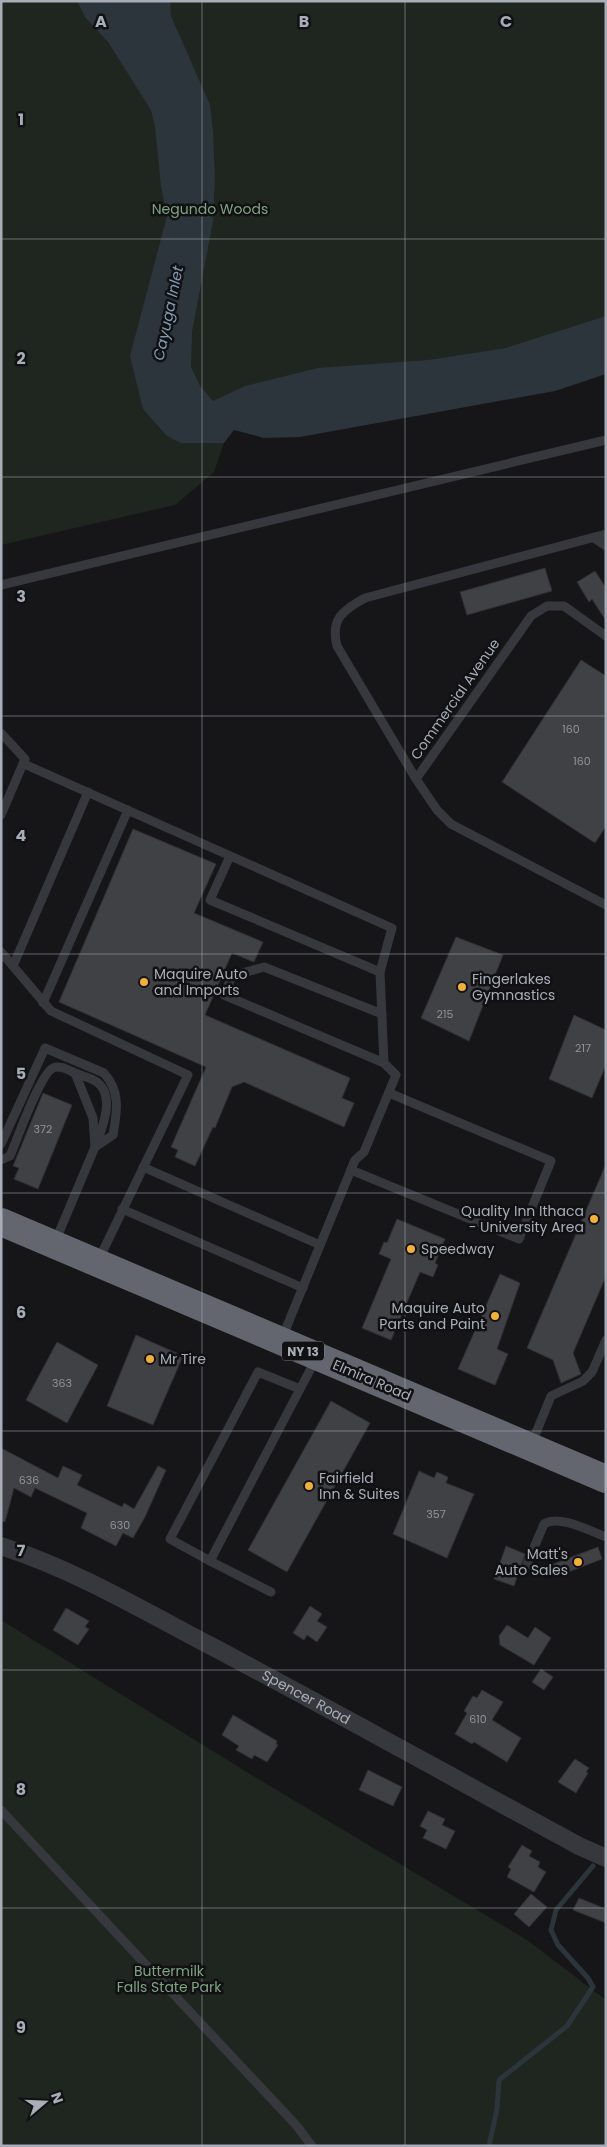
<svg xmlns="http://www.w3.org/2000/svg" width="607" height="2147" font-family="Poppins,sans-serif">
  <rect width="100%" height="100%" fill="#161618"/>
  <g fill="#1e261f">
    <polygon points="1,1 606,1 606,348 166,434 180,443 224,443 214,472 175,505 1,545"/>
    <polygon points="1,1620 250,1774 527,1940 606,2000 606,2146 1,2146"/>
  </g>
  <polygon fill="#2c353c" points="77,1 170,1 171,16 210,105 213,132 215,177 213,221 192,332 191,367 200,386 213,401 245,386 318,368 428,360 506,348 606,316 606,374 555,391 300,437 264,438 234,430 224,443 180,443 166,435 143,409 130,356 167,216 161,186 155,127 151,110 108,42 85,17"/>
  <g fill="none" stroke-linecap="round" stroke-linejoin="round">
    <polyline stroke="#2c353c" stroke-width="5" points="489,2146 497,2109 499,2080 567,2026 593,1987 588,1978 558,1945 551,1930 556,1910 593,1866"/>
  </g>
  <g fill="#404145" stroke="#303034">
    <polygon points="545,568 552,591 467,615 460,592"/>
    <polygon points="595,571 606,588 606,621 592,599 589,602 577,582"/>
    <polygon points="581,660 606,676 606,826 595,843 502,782"/>
    <polygon points="133,829 216,864 194,913 263,942 254,962 232,953 205,1015 350,1078 342,1098 354,1103 344,1127 244,1082 232,1087 215,1128 213,1127 195,1166 175,1157 178,1150 171,1147 206,1067 59,1002"/>
    <polygon points="456,937 503,955 469,1041 421,1018"/>
    <polygon points="574,1015 606,1030 606,1065 592,1098 549,1079"/>
    <polygon points="43,1093 72,1105 38,1189 14,1179 19,1168 13,1166"/>
    <polygon points="606,1164 606,1276 573,1353 581,1374 561,1383 553,1360 527,1348"/>
    <polygon points="397,1219 445,1239 435,1263 438,1265 433,1277 420,1272 391,1340 362,1328 391,1259 379,1254 384,1242 387,1243"/>
    <polygon points="500,1274 520,1283 497,1349 508,1354 495,1385 458,1369"/>
    <polygon points="136,1335 183,1356 153,1425 107,1406"/>
    <polygon points="57,1342 98,1365 67,1423 26,1400"/>
    <polygon points="331,1401 370,1423 287,1572 248,1550"/>
    <polygon points="1,1448 58,1478 63,1466 82,1475 77,1485 122,1507 124,1503 134,1509 158,1466 166,1470 145,1517 133,1538 123,1533 116,1546 81,1528 87,1513 35,1488 31,1497 14,1488 5,1522 1,1521"/>
    <polygon points="419,1471 434,1478 437,1472 448,1477 446,1483 474,1494 447,1558 393,1534"/>
    <polygon points="506,1546 525,1554 514,1586 494,1579"/>
    <polygon points="598,1547 602,1559 558,1576 553,1564"/>
    <polygon points="310,1606 322,1614 317,1621 327,1627 317,1642 307,1635 304,1640 293,1633"/>
    <polygon points="66,1608 89,1621 85,1627 89,1629 78,1645 53,1630"/>
    <polygon points="507,1625 528,1638 535,1627 551,1638 534,1665 500,1645 499,1636"/>
    <polygon points="541,1669 553,1677 544,1690 532,1682"/>
    <polygon points="482,1690 503,1702 492,1720 521,1738 507,1762 474,1742 472,1744 455,1734 467,1713 464,1711 473,1696 477,1698"/>
    <polygon points="233,1715 277,1741 276,1744 278,1745 267,1762 254,1755 252,1759 236,1750 239,1746 222,1735"/>
    <polygon points="575,1759 589,1768 586,1772 588,1773 576,1793 558,1782"/>
    <polygon points="368,1770 402,1787 393,1806 359,1790"/>
    <polygon points="428,1811 445,1819 442,1825 455,1831 446,1849 423,1838 427,1830 420,1826"/>
    <polygon points="522,1845 532,1851 529,1856 540,1862 538,1867 546,1872 534,1892 507,1877 511,1869 508,1867"/>
    <polygon points="531,1894 547,1907 529,1927 514,1914"/>
    <polygon points="579,1898 606,1909 606,1923 573,1910"/>
  </g>
  <g fill="none" stroke-linecap="round" stroke-linejoin="round">
    <g stroke="#37383d" stroke-width="9">
      <polyline points="594,538 606,546"/>
      <polyline points="1,585 606,440"/>
      <polyline points="606,636 564,606 547,606 531,616 416,779 437,810 451,824 606,905"/>
      <polyline points="1,733 25,759 1,815"/>
      <polyline points="24,764 392,928 380,972 384,1063 396,1075 364,1152 355,1160 282,1338"/>
      <path d="M416,779L337,646C330,619 343,610 365,598L606,534"/>
      <polyline points="230,856 210,900 380,972"/>
      <polyline points="1,952 51,1011 188,1075 98,1261"/>
      <polyline points="13,966 88,792"/>
      <polyline points="43,1003 128,810"/>
      <polyline points="382,1014 264,967 232,976 224,995 384,1063"/>
      <path d="M75,1073C82,1076 92,1078 97,1082C115,1096 103,1126 97,1142"/>
      <path d="M1,1144L45,1048L104,1073C121,1092 117,1112 113,1135L95,1147L55,1242"/>
      <path d="M1,1160L10,1156C17,1140 40,1074 53,1068C61,1065 68,1070 75,1073L93,1118L95,1147"/>
      <polyline points="143,1167 320,1245"/>
      <polyline points="351,1170 519,1239 551,1161 389,1093"/>
      <polyline points="122,1209 303,1288"/>
      <polyline points="300,1389 258,1372 170,1539 210,1561 300,1389 316,1359"/>
      <polyline points="531,1445 551,1396 583,1381 592,1372 606,1340"/>
      <polyline points="210,1561 271,1592"/>
      <path d="M525,1569L544,1524C558,1514 590,1531 606,1537"/>
      <polyline points="1,1810 296,2125 312,2146"/>
    </g>
    <path stroke="#37383d" stroke-width="18" id="s1" d="M1,1546C76,1570 144,1611 213,1647C336,1712 457,1780 579,1846L606,1858"/>
    <polyline stroke="#63666e" stroke-width="28" points="1,1222 606,1479"/>
  </g>
  <path fill="none" stroke="#a8adb8" stroke-width="1" stroke-opacity="0.55" d="M202,1V2146M405,1V2146M1,239H606M1,477H606M1,716H606M1,954H606M1,1193H606M1,1431H606M1,1670H606M1,1908H606"/>
  <g fill="#f2b134" stroke="#111113" stroke-width="2">
    <circle cx="144" cy="982" r="5"/>
    <circle cx="462" cy="987" r="5"/>
    <circle cx="594" cy="1219" r="5"/>
    <circle cx="411" cy="1249" r="5"/>
    <circle cx="495" cy="1316" r="5"/>
    <circle cx="150" cy="1359" r="5"/>
    <circle cx="309" cy="1486" r="5"/>
    <circle cx="578" cy="1562" r="5"/>
  </g>
  <g text-anchor="middle" dominant-baseline="central" stroke-width="5" stroke-linejoin="round" paint-order="stroke">
    <g font-size="11" fill="#8e929b">
      <text x="571" y="729">160</text>
      <text x="582" y="761">160</text>
      <text x="445" y="1014">215</text>
      <text x="583" y="1048">217</text>
      <text x="43" y="1129">372</text>
      <text x="62" y="1383">363</text>
      <text x="29" y="1480">636</text>
      <text x="436" y="1514">357</text>
      <text x="120" y="1525">630</text>
      <text x="478" y="1719">610</text>
    </g>
    <rect fill="#111113" stroke="#7b7e86" stroke-width="1" x="282" y="1341.5" width="42" height="19" rx="4"/>
    <g font-size="12" font-weight="bold" fill="#a8adb8">
      <text x="303" y="1351">NY 13</text>
    </g>
    <g font-size="14" fill="#7fa381" stroke="#111113">
      <text x="210" y="209">Negundo Woods</text>
      <text x="169" y="1971">Buttermilk<tspan x="169" dy="16">Falls State Park</tspan></text>
    </g>
    <g font-size="14" fill="#a8adb8" stroke="#111113">
      <text transform="translate(455 699) rotate(-55)">Commercial Avenue</text>
      <text transform="translate(372 1380) rotate(23)">Elmira Road</text>
      <text stroke="none"><textPath href="#s1" startOffset="341">Spencer Road</textPath></text>
    </g>
    <g font-size="14" fill="#a8adb8" stroke="#111113" text-anchor="start">
      <text x="154" y="974">Maquire Auto<tspan x="154" dy="16">and Imports</tspan></text>
      <text x="472" y="979">Fingerlakes<tspan x="472" dy="16">Gymnastics</tspan></text>
      <text x="584" y="1211" text-anchor="end">Quality Inn Ithaca<tspan x="584" dy="16">- University Area</tspan></text>
      <text x="421" y="1249">Speedway</text>
      <text x="485" y="1308" text-anchor="end">Maquire Auto<tspan x="485" dy="16">Parts and Paint</tspan></text>
      <text x="160" y="1359">Mr Tire</text>
      <text x="319" y="1478">Fairfield<tspan x="319" dy="16">Inn &amp; Suites</tspan></text>
      <text x="568" y="1554" text-anchor="end">Matt's<tspan x="568" dy="16">Auto Sales</tspan></text>
    </g>
    <g font-size="15" font-style="italic" fill="#7f9bb3" stroke="#111113">
      <text transform="translate(168 313) rotate(-78)">Cayuga Inlet</text>
    </g>
  </g>
  <g font-size="16" text-anchor="middle" font-weight="bold" fill="#a8adb8" stroke="#111113" stroke-width="5" stroke-linejoin="round" paint-order="stroke">
    <text x="101" y="27">A</text>
    <text x="304" y="27">B</text>
    <text x="506" y="27">C</text>
    <text x="21" y="125">1</text>
    <text x="21" y="364">2</text>
    <text x="21" y="602">3</text>
    <text x="21" y="841">4</text>
    <text x="21" y="1079">5</text>
    <text x="21" y="1318">6</text>
    <text x="21" y="1556">7</text>
    <text x="21" y="1795">8</text>
    <text x="21" y="2033">9</text>
  </g>
  <rect width="607" height="2147" fill="none" stroke="#a8adb8" stroke-width="5"/>
  <g transform="translate(45 2102) rotate(71)" stroke="#111113" stroke-width="4" paint-order="stroke">
  <path d="M0-4L9 19L0 12L-9 19Z" fill="#a8adb8"/>
  <text y="-8" font-size="14" font-weight="bold" text-anchor="middle" fill="#a8adb8">N</text>
  </g>
</svg>
